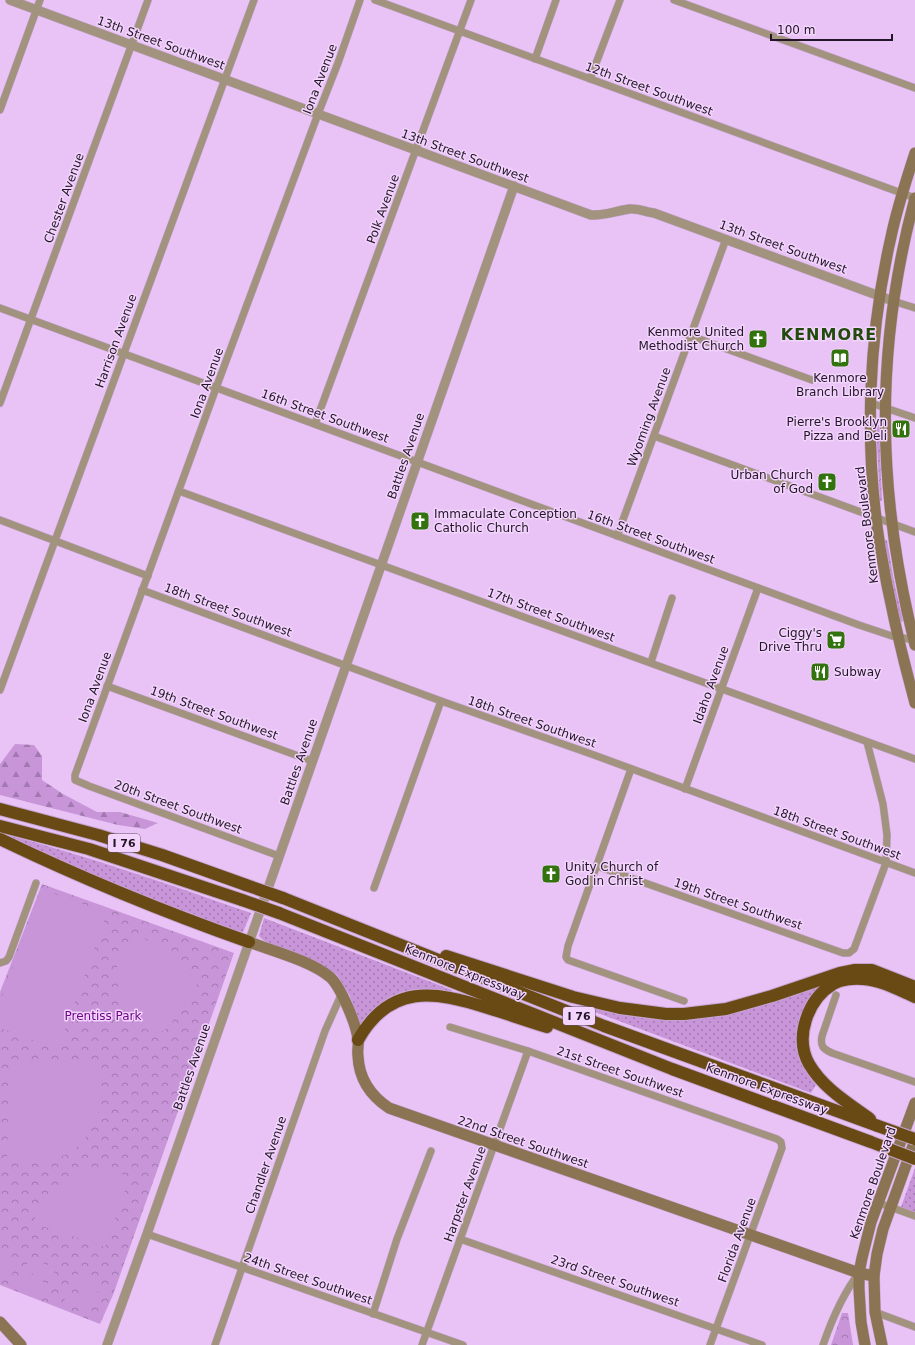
<svg xmlns="http://www.w3.org/2000/svg" width="915" height="1345" font-family="'DejaVu Sans',sans-serif">
  <defs>
    <pattern id="grass-dots" width="8" height="8" patternUnits="userSpaceOnUse"><rect width="8" height="8" fill="#c895d9"/><path d="M2 2h.1M6 6h.1" fill="none" stroke="#a278b0" stroke-width="1.8" stroke-linecap="round"/></pattern>
    <pattern id="forest-firs" width="22" height="20" patternUnits="userSpaceOnUse"><rect width="22" height="20" fill="#c895d9"/><path d="M5 1l3.5 6h-7zM16 11l3.5 6h-7z" fill="#a278b0"/></pattern>
    <pattern id="park-crowns" width="20" height="18" patternUnits="userSpaceOnUse"><rect width="20" height="18" fill="#c895d9"/><path d="M2 6a3 3 0 1 1 6 0M12 15a3 3 0 1 1 6 0" fill="none" stroke="#a278b0"/></pattern>
    <pattern id="garden-furrows" width="10" height="10" patternUnits="userSpaceOnUse"><rect width="10" height="10" fill="#c895d9"/><path d="M-1 1l2-2M0 10L10 0M9 11l2-2" fill="none" stroke="#a278b0"/></pattern>
  </defs>
  <rect width="100%" height="100%" fill="#e9c3f6"/>
  <g fill="url(#grass-dots)">
    <polygon points="884,540 887,540 894,581 903,621 900,622"/>
    <path d="M0,833C85,855 168,884 251,913L243,932L234,931L190,913L112,886Z"/>
    <path d="M264,918L452,990L450,994C442,992 433,989 425,989C396,988 375,1003 359,1027L350,996L337,975L319,963L264,941L259,936Z"/>
    <polygon points="830,980 801,1017 796,1038 801,1062 817,1083 811,1093 587,1009 588,1005 669,1020"/>
    <polygon points="915,1168 915,1212 901,1207"/>
  </g>
  <polygon fill="url(#forest-firs)" points="15,744 34,745 42,756 42,780 63,794 97,812 120,812 158,823 145,829 118,825 0,795 0,764"/>
  <g fill="url(#park-crowns)">
    <polygon points="42,884 234,953 113,1295 100,1324 0,1285 0,992"/>
    <polygon points="842,1313 848,1313 853,1345 831,1345"/>
  </g>
  <polygon fill="url(#garden-furrows)" points="876,425 879,425 882,501 880,501"/>
  <g fill="#c895d9">
    <polygon points="41,889 107,913 58,1049 0,1028 0,1002"/>
    <path d="M141,936L158,948L199,981C191,993 183,1005 175,1017C173,1021 170,1027 166,1029C143,1045 119,998 117,981C115,970 118,961 124,952C128,943 132,939 141,936Z"/>
    <path d="M100,1059C104,1095 102,1133 67,1154C64,1156 59,1156 55,1157C39,1161 24,1162 7,1162L9,1062Z"/>
    <path d="M93,1170L116,1172L130,1177L105,1247L33,1223C36,1216 39,1209 42,1202C52,1184 74,1175 93,1170Z"/>
    <polygon points="0,1247 13,1252 11,1260 17,1262 11,1277 5,1275 2,1283 0,1282"/>
    <polygon points="29,1258 56,1268 51,1280 24,1271"/>
    <polygon points="74,1273 101,1283 96,1296 70,1286"/>
    <polygon points="23,1275 50,1284 45,1297 18,1288"/>
    <polygon points="68,1291 95,1300 90,1313 63,1303"/>
  </g>
  <g fill="none" stroke-linecap="round" stroke-linejoin="round">
    <defs>
      <g id="minor">
        <polyline points="375,0 915,198"/>
        <polyline points="674,0 915,88"/>
        <polyline points="535,59 556,0"/>
        <polyline points="590,79 620,0"/>
        <polyline points="0,110 40,0"/>
        <polyline points="893,301 915,308"/>
        <polyline points="0,308 859,625 892,636 914,640"/>
        <polyline points="691,336 812,380"/>
        <polyline points="0,403 148,0"/>
        <polyline points="871,403 915,418"/>
        <polyline points="315,424 471,0"/>
        <polyline points="654,436 915,532"/>
        <polyline points="179,491 510,612 915,759"/>
        <polyline points="0,520 148,576"/>
        <polyline points="617,536 726,239"/>
        <polyline points="142,590 441,701 594,755 915,873"/>
        <polyline points="651,662 672,598"/>
        <polyline points="107,686 312,761"/>
        <polyline points="0,690 254,0"/>
        <polyline points="631,769 568,946 566,957 568,960 684,1001"/>
        <polyline points="685,789 758,588"/>
        <polyline points="279,856 89,786 75,780 75,775 219,380 318,114 338,63 360,0"/>
        <polyline points="597,866 843,953 849,953 854,949 886,863 887,835 883,804 867,742"/>
        <polyline points="374,888 441,701"/>
        <polyline points="0,963 6,961 9,957 36,883"/>
        <path d="M836,995L822,1036C820,1046 823,1049 832,1053L915,1082"/>
        <polyline points="450,1027 528,1051 777,1139 781,1142 782,1148 710,1345"/>
        <polyline points="879,1203 915,1216"/>
        <polyline points="147,1234 463,1345"/>
        <polyline points="460,1239 762,1345"/>
        <polyline points="875,1312 915,1327"/>
        <polyline points="373,1314 397,1239 431,1151"/>
        <polyline points="215,1345 325,1031 342,993"/>
        <polyline points="422,1345 528,1051"/>
        <path d="M823,1345C832,1319 842,1295 859,1273"/>
      </g>
      <g id="tertiary">
        <path d="M10,0L591,215C604,216 616,211 629,209C637,208 646,212 654,213L893,301"/>
        <polyline points="107,1345 147,1234 514,186"/>
      </g>
      <g id="secondary">
        <path d="M915,153C906,181 897,208 891,237C868,337 864,446 880,547C889,600 901,652 915,703"/>
        <path d="M915,198C874,350 877,494 915,645"/>
        <path d="M249,942C273,951 311,961 330,977C341,987 357,1026 358,1040C359,1045 357,1051 358,1056C359,1079 371,1096 389,1108L859,1273L874,1276"/>
        <polyline points="0,1322 21,1345"/>
        <polyline points="865,1345 861,1322 859,1289 859,1273 862,1258 871,1222 915,1103"/>
        <polyline points="882,1345 875,1312 874,1276 877,1254 883,1229 915,1140"/>
      </g>
      <g id="motorway">
        <polyline points="0,809 98,835 162,855 246,885"/>
        <polyline points="0,826 89,849 242,900"/>
        <path d="M0,839C81,878 164,912 249,942"/>
        <polyline points="283,898 604,1026 878,1126"/>
        <polyline points="279,913 672,1069 871,1142"/>
        <polyline points="446,956 573,997 620,1008 666,1014 684,1014 726,1009 772,996 840,973 855,970 872,970 915,987"/>
        <path d="M358,1040C390,983 435,991 488,1008C508,1014 527,1021 547,1027"/>
        <path d="M870,1119C848,1103 823,1088 809,1064C794,1037 808,999 833,984C841,979 855,978 863,979C881,980 899,990 915,997"/>
      </g>
    </defs>
    <use href="#minor" stroke="#c5a4d1" stroke-width="8"/>
    <use href="#tertiary" stroke="#c5a4d1" stroke-width="10"/>
    <use href="#secondary" stroke="#c5a4d1" stroke-width="12"/>
    <use href="#motorway" stroke="#c5a4d1" stroke-width="14"/>
    <use href="#minor" stroke="#a2937e" stroke-width="7"/>
    <use href="#tertiary" stroke="#a2937e" stroke-width="9"/>
    <use href="#secondary" stroke="#8a7454" stroke-width="11"/>
    <use href="#motorway" stroke="#694a14" stroke-width="12"/>
    <defs>
      <g id="motorway-bridge">
        <polyline points="246,885 283,898"/>
        <polyline points="242,900 279,913"/>
        <polyline points="878,1126 915,1139"/>
        <polyline points="871,1142 915,1159"/>
      </g>
    </defs>
    <use href="#motorway-bridge" stroke="#c5a4d1" stroke-width="14" stroke-linecap="butt"/>
    <use href="#motorway-bridge" stroke="#694a14" stroke-width="12"/>
  </g>
  <defs>
    <symbol id="church-square" viewBox="-11 -11 22 22"><rect x="-9" y="-9" width="18" height="18" rx="4" fill="#33730e" stroke="#f2d4fc"/><path d="M-1.2-6h2.4v3.5h3.3v2.4h-3.3V6h-2.4V-.1h-3.3v-2.4h3.3Z" fill="#fff"/></symbol>
    <symbol id="library-square" viewBox="-11 -11 22 22"><rect x="-9" y="-9" width="18" height="18" rx="4" fill="#33730e" stroke="#f2d4fc"/><path d="M-6-4Q-3-5.5-.7-3.5V5Q-3 3-6 4ZM6-4Q3-5.5 .7-3.5V5Q3 3 6 4Z" fill="#fff"/></symbol>
    <symbol id="restaurant-square" viewBox="-11 -11 22 22"><rect x="-9" y="-9" width="18" height="18" rx="4" fill="#33730e" stroke="#f2d4fc"/><path d="M-5-6h1v4h1v-4h1v4h1v-4h1v5L-1.5 .5V6h-2V.5L-5-1ZM5-6V6H3V1.5H1.5Q1.5-4 5-6Z" fill="#fff"/></symbol>
    <symbol id="supermarket-square" viewBox="-11 -11 22 22"><rect x="-9" y="-9" width="18" height="18" rx="4" fill="#33730e" stroke="#f2d4fc"/><path d="M-6-5.5h2.5l.6 2H6L4.5 2H-2.5L-4.4-4H-6ZM-1.5 3.2a1.3 1.3 0 1 0 .1 0ZM3 3.2a1.3 1.3 0 1 0 .1 0Z" fill="#fff"/></symbol>
  </defs>
  <g fill-rule="evenodd">
    <use href="#church-square" x="747" y="328" width="22" height="22"/>
    <use href="#library-square" x="829" y="347" width="22" height="22"/>
    <use href="#restaurant-square" x="890" y="418" width="22" height="22"/>
    <use href="#church-square" x="816" y="471" width="22" height="22"/>
    <use href="#church-square" x="409" y="510" width="22" height="22"/>
    <use href="#supermarket-square" x="825" y="629" width="22" height="22"/>
    <use href="#restaurant-square" x="809" y="661" width="22" height="22"/>
    <use href="#church-square" x="540" y="863" width="22" height="22"/>
  </g>
  <g text-anchor="middle" dominant-baseline="central" stroke-width="3" stroke-linejoin="round" paint-order="stroke">
    <g fill="#f2d4fc" stroke="#614e68" stroke-width="1">
      <rect x="108" y="834" width="32" height="18" rx="3"/>
      <rect x="563" y="1007" width="32" height="18" rx="3"/>
    </g>
    <g font-size="11" font-weight="bold" fill="#231528">
      <text x="124" y="843">I 76</text>
      <text x="579" y="1016">I 76</text>
    </g>
    <g font-size="12" fill="#231528" stroke="#f2d4fc">
      <text transform="translate(161 43) rotate(20)">13th Street Southwest</text>
      <text transform="translate(320 79) rotate(-69)">Iona Avenue</text>
      <text transform="translate(649 89) rotate(20)">12th Street Southwest</text>
      <text transform="translate(465 156) rotate(20)">13th Street Southwest</text>
      <text transform="translate(64 198) rotate(-70)">Chester Avenue</text>
      <text transform="translate(383 209) rotate(-70)">Polk Avenue</text>
      <text transform="translate(783 247) rotate(20)">13th Street Southwest</text>
      <text transform="translate(116 341) rotate(-70)">Harrison Avenue</text>
      <text transform="translate(207 383) rotate(-70)">Iona Avenue</text>
      <text transform="translate(325 416) rotate(20)">16th Street Southwest</text>
      <text transform="translate(649 417) rotate(-70)">Wyoming Avenue</text>
      <text transform="translate(406 456) rotate(-71)">Battles Avenue</text>
      <text transform="translate(867 525) rotate(-97)">Kenmore Boulevard</text>
      <text transform="translate(651 537) rotate(20)">16th Street Southwest</text>
      <text transform="translate(228 610) rotate(20)">18th Street Southwest</text>
      <text transform="translate(551 615) rotate(20)">17th Street Southwest</text>
      <text transform="translate(711 685) rotate(-70)">Idaho Avenue</text>
      <text transform="translate(95 687) rotate(-70)">Iona Avenue</text>
      <text transform="translate(214 713) rotate(20)">19th Street Southwest</text>
      <text transform="translate(532 722) rotate(19)">18th Street Southwest</text>
      <text transform="translate(299 762) rotate(-71)">Battles Avenue</text>
      <text transform="translate(178 807) rotate(20)">20th Street Southwest</text>
      <text transform="translate(837 833) rotate(20)">18th Street Southwest</text>
      <text transform="translate(738 904) rotate(19)">19th Street Southwest</text>
      <text transform="translate(465 972) rotate(22)">Kenmore Expressway</text>
      <text transform="translate(192 1067) rotate(-71)">Battles Avenue</text>
      <text transform="translate(620 1072) rotate(19)">21st Street Southwest</text>
      <text transform="translate(767 1089) rotate(20)">Kenmore Expressway</text>
      <text transform="translate(523 1142) rotate(19)">22nd Street Southwest</text>
      <text transform="translate(266 1165) rotate(-71)">Chandler Avenue</text>
      <text transform="translate(873 1183) rotate(-71)">Kenmore Boulevard</text>
      <text transform="translate(465 1194) rotate(-70)">Harpster Avenue</text>
      <text transform="translate(737 1240) rotate(-70)">Florida Avenue</text>
      <text transform="translate(308 1279) rotate(19)">24th Street Southwest</text>
      <text transform="translate(615 1281) rotate(19)">23rd Street Southwest</text>
    </g>
    <g font-size="12" fill="#231528" stroke="#f2d4fc" text-anchor="end">
      <text x="744" y="332">Kenmore United<tspan x="744" dy="14">Methodist Church</tspan></text>
      <text x="840" y="378" text-anchor="middle">Kenmore<tspan x="840" dy="14">Branch Library</tspan></text>
      <text x="887" y="422">Pierre's Brooklyn<tspan x="887" dy="14">Pizza and Deli</tspan></text>
      <text x="813" y="475">Urban Church<tspan x="813" dy="14">of God</tspan></text>
      <text x="434" y="514" text-anchor="start">Immaculate Conception<tspan x="434" dy="14">Catholic Church</tspan></text>
      <text x="822" y="633">Ciggy's<tspan x="822" dy="14">Drive Thru</tspan></text>
      <text x="834" y="672" text-anchor="start">Subway</text>
      <text x="565" y="867" text-anchor="start">Unity Church of<tspan x="565" dy="14">God in Christ</tspan></text>
    </g>
    <g font-size="12" fill="#6e0688" stroke="#f2d4fc">
      <text x="103" y="1016">Prentiss Park</text>
    </g>
    <g font-size="16" font-weight="bold" letter-spacing="1" fill="#214a0c" stroke="#f2d4fc">
      <text x="829" y="334">KENMORE</text>
    </g>
  </g>
  <path d="M771 34v6h121v-6" fill="none" stroke="#231528" stroke-width="2"/>
  <text x="777" y="34" font-size="12" fill="#231528" stroke="#f2d4fc" stroke-width="3" paint-order="stroke">100 m</text>
</svg>
